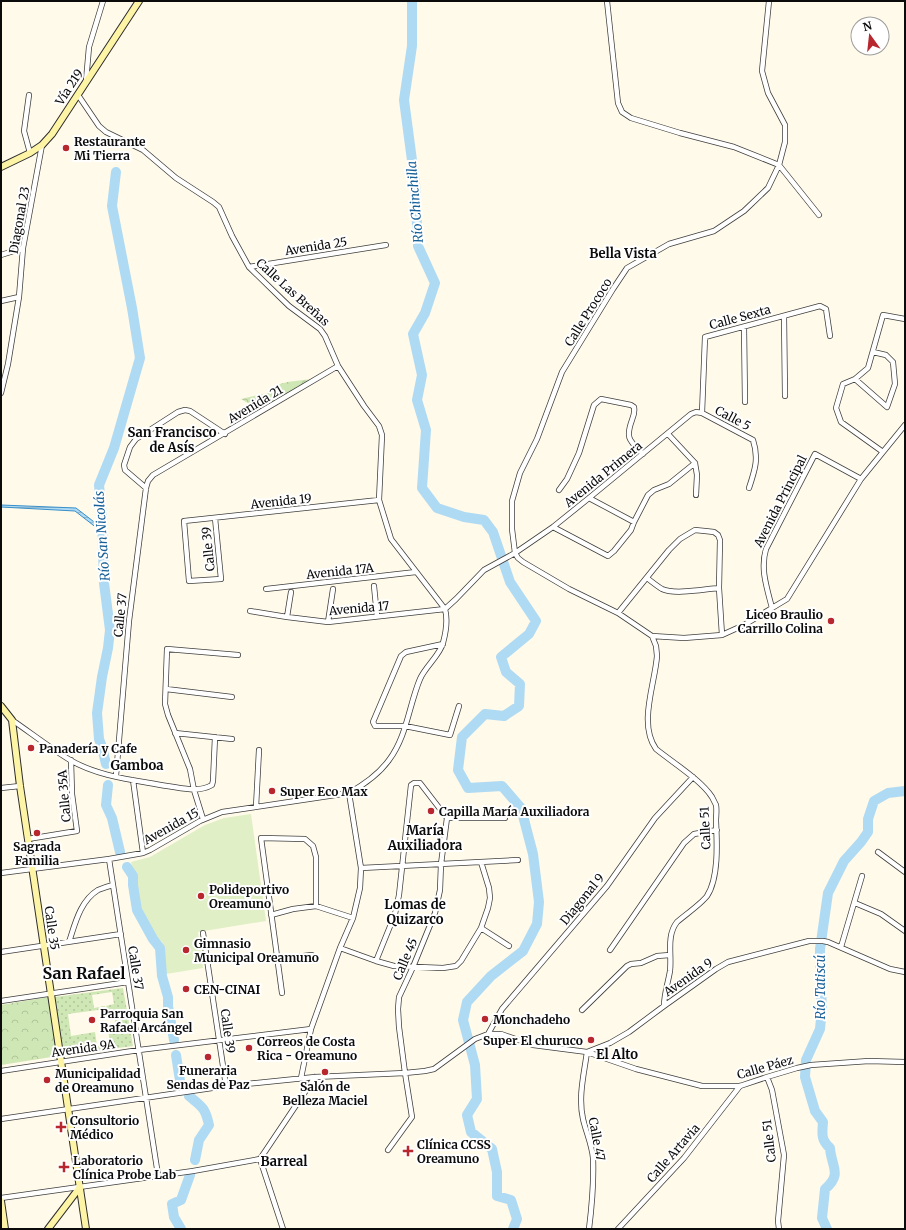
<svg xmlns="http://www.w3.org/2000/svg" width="906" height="1230" font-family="Merriweather,serif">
<defs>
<pattern id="park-crowns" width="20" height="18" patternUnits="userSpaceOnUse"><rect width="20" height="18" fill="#cfe7b5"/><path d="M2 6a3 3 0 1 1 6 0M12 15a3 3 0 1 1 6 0" fill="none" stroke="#b0c59a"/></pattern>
<pattern id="garden-dots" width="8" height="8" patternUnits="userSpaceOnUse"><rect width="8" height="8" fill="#cfe7b5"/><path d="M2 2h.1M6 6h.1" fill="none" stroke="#b0c59a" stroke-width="1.8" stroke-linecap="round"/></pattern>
<pattern id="water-rules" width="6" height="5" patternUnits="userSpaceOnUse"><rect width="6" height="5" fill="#afdaf4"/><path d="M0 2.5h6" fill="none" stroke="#95bad0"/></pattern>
</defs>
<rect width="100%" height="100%" fill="#fffae9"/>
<!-- park -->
<path fill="url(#park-crowns)" d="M315,379L278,400C277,396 275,391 276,387C279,381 307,380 315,379Z
M272,392L274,403L261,411L241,399Z
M48,997L58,1056L1,1065V1005Z"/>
<!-- garden -->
<path fill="url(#garden-dots)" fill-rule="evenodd" d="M123,988L133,1046L64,1055L55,997ZM112,992L114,1004L106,1006L107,1010L113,1009L116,1026L108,1028L110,1044L97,1046L95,1032L71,1036L68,1014L105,1009V1006L94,1008L92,995Z"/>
<!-- pitch -->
<path fill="#e0efc6" d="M251,814L266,921L198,932L203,968L166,974L163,943L149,928L141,909L137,883L131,862L150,857L205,825L224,818Z"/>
<!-- water -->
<path fill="url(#water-rules)" stroke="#388fc9" d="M1,505L76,508L102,528V532L75,511L1,507Z"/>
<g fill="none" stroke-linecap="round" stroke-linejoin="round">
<!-- river -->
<path stroke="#afdaf4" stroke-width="10" d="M412,1V46L404,100L415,183L418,246L435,283L425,313L413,334L422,375L417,400L426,430L422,488L437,508L464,517L484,520L493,532L510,582L536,621L529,634L501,657L506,672L520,684L519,706L504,716L485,714L462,737L458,770L468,788L502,786L521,808L533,854L539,902L537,924L523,951L491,976L467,1002L463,1020L475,1065L477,1099L467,1115L471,1132L492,1149L497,1172V1196L511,1200L517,1219L513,1229
M106,764L102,747L99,739L97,713L102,677L108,648L110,630L104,583L102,517L99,485L114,448L140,358L132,308L112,206L116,172
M108,785L106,805L112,818L120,852
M127,867L133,876V885L137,910L153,939L160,948L162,976L168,997V1006L174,1040
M176,1055L181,1087
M189,1096C202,1107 205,1107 209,1125L199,1140L195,1160
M181,1229L174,1217L172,1204L181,1200L190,1175
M827,1229L822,1218L825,1189C843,1174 831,1166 830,1148C821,1140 822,1134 823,1122L815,1111L805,1077L806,1060L820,1029L822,1008L820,972V949L828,893L844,861L861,842L868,832V819L874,801L888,793L905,791"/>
<defs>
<path id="street" d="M607,1L618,103L622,112L631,118L680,133L734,147L779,165L819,215
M769,1L762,71L768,93L785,125V142L779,165L768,188L744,211L714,231L669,244L627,268L613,289L562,372L537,439L520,473L512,501V529L515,553L518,558L523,562L569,589L618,613L652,636L684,638L722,635L744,625L787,599L861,479L905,425
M86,81L89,47L103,1
M29,95L24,131L30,153
M1,255L23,248
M249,267L386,245
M1,301L19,297
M784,316L785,396
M744,327L745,402
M855,379L887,407L895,384L893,362L886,355L873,352
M1,393L8,364L19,297L23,248L42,145
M702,413L705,337L820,306L826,309L830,336
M668,434L695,463L697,475L696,495
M883,452L841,422L836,408L843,384L855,379L868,368L883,315L905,319
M146,488L125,470L124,465L130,447L136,439L178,412L185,410L190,411L225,434
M559,490L567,479L579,453L594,405L601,399L631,405L634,407C635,412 634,415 632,420C625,439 630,441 643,454
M589,498L634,522
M215,518L221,579L189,581L184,521C249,514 314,507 379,500
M553,527L608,556L614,551L631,530L634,522L648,495L654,490L669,484L695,463
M647,578C652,582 657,586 662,589C675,595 705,589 719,588
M374,586L377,616
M266,589L416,572
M772,608C767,588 760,569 766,549L815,454L861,479
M445,609L456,599L484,570L515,553L553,527L589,498L691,414L696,412L702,413L753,440C759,458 755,470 749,488
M250,611L287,617L328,622L445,609
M618,613L669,550L680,539L695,530L705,531L714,532L718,535L720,540L719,588L722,635
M287,617L291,592
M328,622L333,589
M652,636L656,646L657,656C655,684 638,724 656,749C672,762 701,780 712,797C713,799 715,803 716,805C717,810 716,816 716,821C717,842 719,878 707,896C701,904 685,915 677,922C666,936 672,955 670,971C668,983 664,994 664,1006
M443,644L406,652L401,656L373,722L375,726H405L450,735L459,706
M166,689L232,697
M12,720C31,733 50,748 70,760C99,777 135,780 167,786C182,788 198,793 212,785L213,781L215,737
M175,733L232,739
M116,776L129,621L146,488L148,481L153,475L338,366
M133,780L143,853
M1,788L20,786
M256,807L259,750
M447,818H505
M203,819L194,790L190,769L168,715L165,704L167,649L238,655
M28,839L77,831L72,794L71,760
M878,852L905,872
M109,859L158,1175
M361,868L518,860
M1,873L109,859L143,853L150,850L200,821L222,812L349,793C365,784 379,774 389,760C407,736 409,705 420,679C425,667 440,655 443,643C446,632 448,620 445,609L391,539L379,500L382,435L379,426L364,406L338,366L325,336L320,329L289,306L249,267L232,236L219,207L213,202L176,178L143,150L106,132L99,126L78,95
M855,903L881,914L905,931
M271,915L293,909L316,906L353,918
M481,928L509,946
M203,933L226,1086
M69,942C75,924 80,901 98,890C103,888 109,886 113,885
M841,947L862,876
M340,948L376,961L394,966L443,968L456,966L461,961L481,928L488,908L490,898L489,888L481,862
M610,950L684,843L694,834L717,830
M1,952L121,934
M277,959L312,955
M376,961L395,914L399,895L411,785L414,783H420L447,818L441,864L440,890L435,913L413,967L399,997L398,1009L399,1027L405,1073L412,1117L388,1150
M282,993L261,838L305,839L313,846L316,857V906
M1,1001L128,982
M582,1010L627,966L631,964L641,963L657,956L670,955
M488,1034L502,1009L607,886L655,818L693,777
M587,1052L636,1069L702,1086H740L767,1077L797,1068L811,1065L869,1061L905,1062
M587,1052C584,1074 578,1097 583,1119C586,1132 592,1145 593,1158C594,1182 592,1205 589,1229
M1,1071L139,1050L311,1029
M767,1077L772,1090L784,1155L778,1221L779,1229
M301,1078L311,1029L340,948L353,918L360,888L361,868L349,793
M1,1119L226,1086L315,1077L405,1073L425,1071L434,1069L475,1039L488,1034H501L533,1045L587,1052L610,1043L629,1032L664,1006L716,969L728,962L809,941H823L828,942L890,969L905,972
M260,1159L315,1077
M260,1159L283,1229
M1,1198L193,1171L260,1159
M618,1229L684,1158L740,1086"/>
<path id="secondary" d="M1,167L30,153L42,145L52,134L139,1
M1,706L12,720L20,786L86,1229
M1,1201L5,1229
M48,1229L80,1187"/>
</defs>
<!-- street casing -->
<use href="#street" stroke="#3e3e3e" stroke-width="6"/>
<!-- secondary casing -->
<use href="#secondary" stroke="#2d2d2d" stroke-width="8"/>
<!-- street -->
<use href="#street" stroke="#fff" stroke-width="4.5"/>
<!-- secondary -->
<use href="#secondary" stroke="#fdf4a6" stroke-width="6"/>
</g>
<!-- markers -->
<g fill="#b7272d" stroke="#fff" stroke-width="1.5">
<circle cx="66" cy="148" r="4"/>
<circle cx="831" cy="621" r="4"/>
<circle cx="31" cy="748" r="4"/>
<circle cx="272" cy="791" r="4"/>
<circle cx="431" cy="811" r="4"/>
<circle cx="37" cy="833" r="4"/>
<circle cx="201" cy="896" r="4"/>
<circle cx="186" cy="950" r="4"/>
<circle cx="186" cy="989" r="4"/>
<circle cx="485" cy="1019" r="4"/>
<circle cx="92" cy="1020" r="4"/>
<circle cx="591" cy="1040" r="4"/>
<circle cx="249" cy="1048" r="4"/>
<circle cx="208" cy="1057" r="4"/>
<circle cx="325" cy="1072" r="4"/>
<circle cx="47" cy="1080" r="4"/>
<path d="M59 1121h4v4h4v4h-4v4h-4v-4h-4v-4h4z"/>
<path d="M406 1145h4v4h4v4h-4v4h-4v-4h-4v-4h4z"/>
<path d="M62 1161h4v4h4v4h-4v4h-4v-4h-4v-4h4z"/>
</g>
<g text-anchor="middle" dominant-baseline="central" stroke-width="4" stroke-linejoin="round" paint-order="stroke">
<!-- street labels -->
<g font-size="12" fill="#0b0b0b" stroke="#fff">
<text transform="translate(69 87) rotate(-57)">Vía 219</text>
<text transform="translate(19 220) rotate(-80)">Diagonal 23</text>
<text transform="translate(316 246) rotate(-9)">Avenida 25</text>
<text transform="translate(293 292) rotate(42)">Calle Las Breñas</text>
<text transform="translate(588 312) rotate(-58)">Calle Prococo</text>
<text transform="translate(740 317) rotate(-15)">Calle Sexta</text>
<text transform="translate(255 404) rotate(-31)">Avenida 21</text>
<text transform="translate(733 418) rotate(28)">Calle 5</text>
<text transform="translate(603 474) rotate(-39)">Avenida Primera</text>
<text transform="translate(281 501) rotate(-6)">Avenida 19</text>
<text transform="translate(780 501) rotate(-63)">Avenida Principal</text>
<text transform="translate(208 549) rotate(-96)">Calle 39</text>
<text transform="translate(340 571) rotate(-6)">Avenida 17A</text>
<text transform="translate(359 608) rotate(-5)">Avenida 17</text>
<text transform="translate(120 615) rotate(-84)">Calle 37</text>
<text transform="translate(64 796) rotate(-95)">Calle 35A</text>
<text transform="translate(171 826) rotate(-29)">Avenida 15</text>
<text transform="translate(705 828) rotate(-93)">Calle 51</text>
<text transform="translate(582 899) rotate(-51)">Diagonal 9</text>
<text transform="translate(52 928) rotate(82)">Calle 35</text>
<text transform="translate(405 959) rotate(-67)">Calle 45</text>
<text transform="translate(136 968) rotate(81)">Calle 37</text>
<text transform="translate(688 977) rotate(-35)">Avenida 9</text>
<text transform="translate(228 1031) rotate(82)">Calle 39</text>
<text transform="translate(83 1048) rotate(-8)">Avenida 9A</text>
<text transform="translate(765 1067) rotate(-16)">Calle Páez</text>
<text transform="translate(597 1139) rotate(79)">Calle 47</text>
<text transform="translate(769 1141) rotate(-97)">Calle 51</text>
<text transform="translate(673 1153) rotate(-49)">Calle Artavia</text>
</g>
<!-- poi labels -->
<g font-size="12" font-weight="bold" fill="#0b0b0b" stroke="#fff" text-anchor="start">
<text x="74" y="141">Restaurante<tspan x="74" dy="14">Mi Tierra</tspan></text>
<text x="823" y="614" text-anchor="end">Liceo Braulio<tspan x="823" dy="14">Carrillo Colina</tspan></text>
<text x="39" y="748">Panadería y Cafe</text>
<text x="280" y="791">Super Eco Max</text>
<text x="439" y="811">Capilla María Auxiliadora</text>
<text x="37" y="846" text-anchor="middle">Sagrada<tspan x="37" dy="14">Familia</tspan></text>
<text x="209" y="889">Polideportivo<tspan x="209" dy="14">Oreamuno</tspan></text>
<text x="194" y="943">Gimnasio<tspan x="194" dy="14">Municipal Oreamuno</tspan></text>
<text x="194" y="989">CEN-CINAI</text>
<text x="100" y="1013">Parroquia San<tspan x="100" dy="14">Rafael Arcángel</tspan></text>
<text x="493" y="1019">Monchadeho</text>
<text x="583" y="1040" text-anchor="end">Super El churuco</text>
<text x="257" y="1041">Correos de Costa<tspan x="257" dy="14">Rica - Oreamuno</tspan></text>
<text x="208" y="1070" text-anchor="middle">Funeraria<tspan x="208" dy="14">Sendas de Paz</tspan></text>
<text x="55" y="1073">Municipalidad<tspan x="55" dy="14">de Oreamuno</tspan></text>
<text x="325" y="1086" text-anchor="middle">Salón de<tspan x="325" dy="14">Belleza Maciel</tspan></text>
<text x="70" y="1120">Consultorio<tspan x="70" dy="14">Médico</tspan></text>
<text x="417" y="1144">Clínica CCSS<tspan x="417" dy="14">Oreamuno</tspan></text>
<text x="73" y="1160">Laboratorio<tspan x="73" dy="14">Clínica Probe Lab</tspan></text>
</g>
<!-- water labels -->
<g font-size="13" font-style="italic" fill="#186098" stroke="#fff">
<text transform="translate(415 202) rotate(-95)">Río Chinchilla</text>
<text transform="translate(102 536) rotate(-94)">Río San Nicolás</text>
<text transform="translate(820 987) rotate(-90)">Río Tatiscú</text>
</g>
<!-- neighbourhood labels -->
<g font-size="13" font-weight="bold" fill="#0b0b0b" stroke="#fff">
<text x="623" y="253">Bella Vista</text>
<text x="172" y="432">San Francisco<tspan x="172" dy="15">de Asís</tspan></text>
<text x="137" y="765">Gamboa</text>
<text x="425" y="830">María<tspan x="425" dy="15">Auxiliadora</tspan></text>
<text x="415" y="904">Lomas de<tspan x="415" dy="15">Quizarco</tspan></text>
<text x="617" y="1054">El Alto</text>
<text x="284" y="1161">Barreal</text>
</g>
<!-- district labels -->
<g font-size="16" font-weight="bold" fill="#0b0b0b" stroke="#fff">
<text x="84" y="973">San Rafael</text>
</g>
</g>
<!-- border -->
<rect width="906" height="1230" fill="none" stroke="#0b0b0b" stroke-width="4"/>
<!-- north arrow -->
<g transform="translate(870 36) rotate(345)"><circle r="19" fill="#ffffff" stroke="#9d9d9d"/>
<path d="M0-3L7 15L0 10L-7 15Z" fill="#b7272d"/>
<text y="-6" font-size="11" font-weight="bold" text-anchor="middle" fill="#0b0b0b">N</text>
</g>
</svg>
